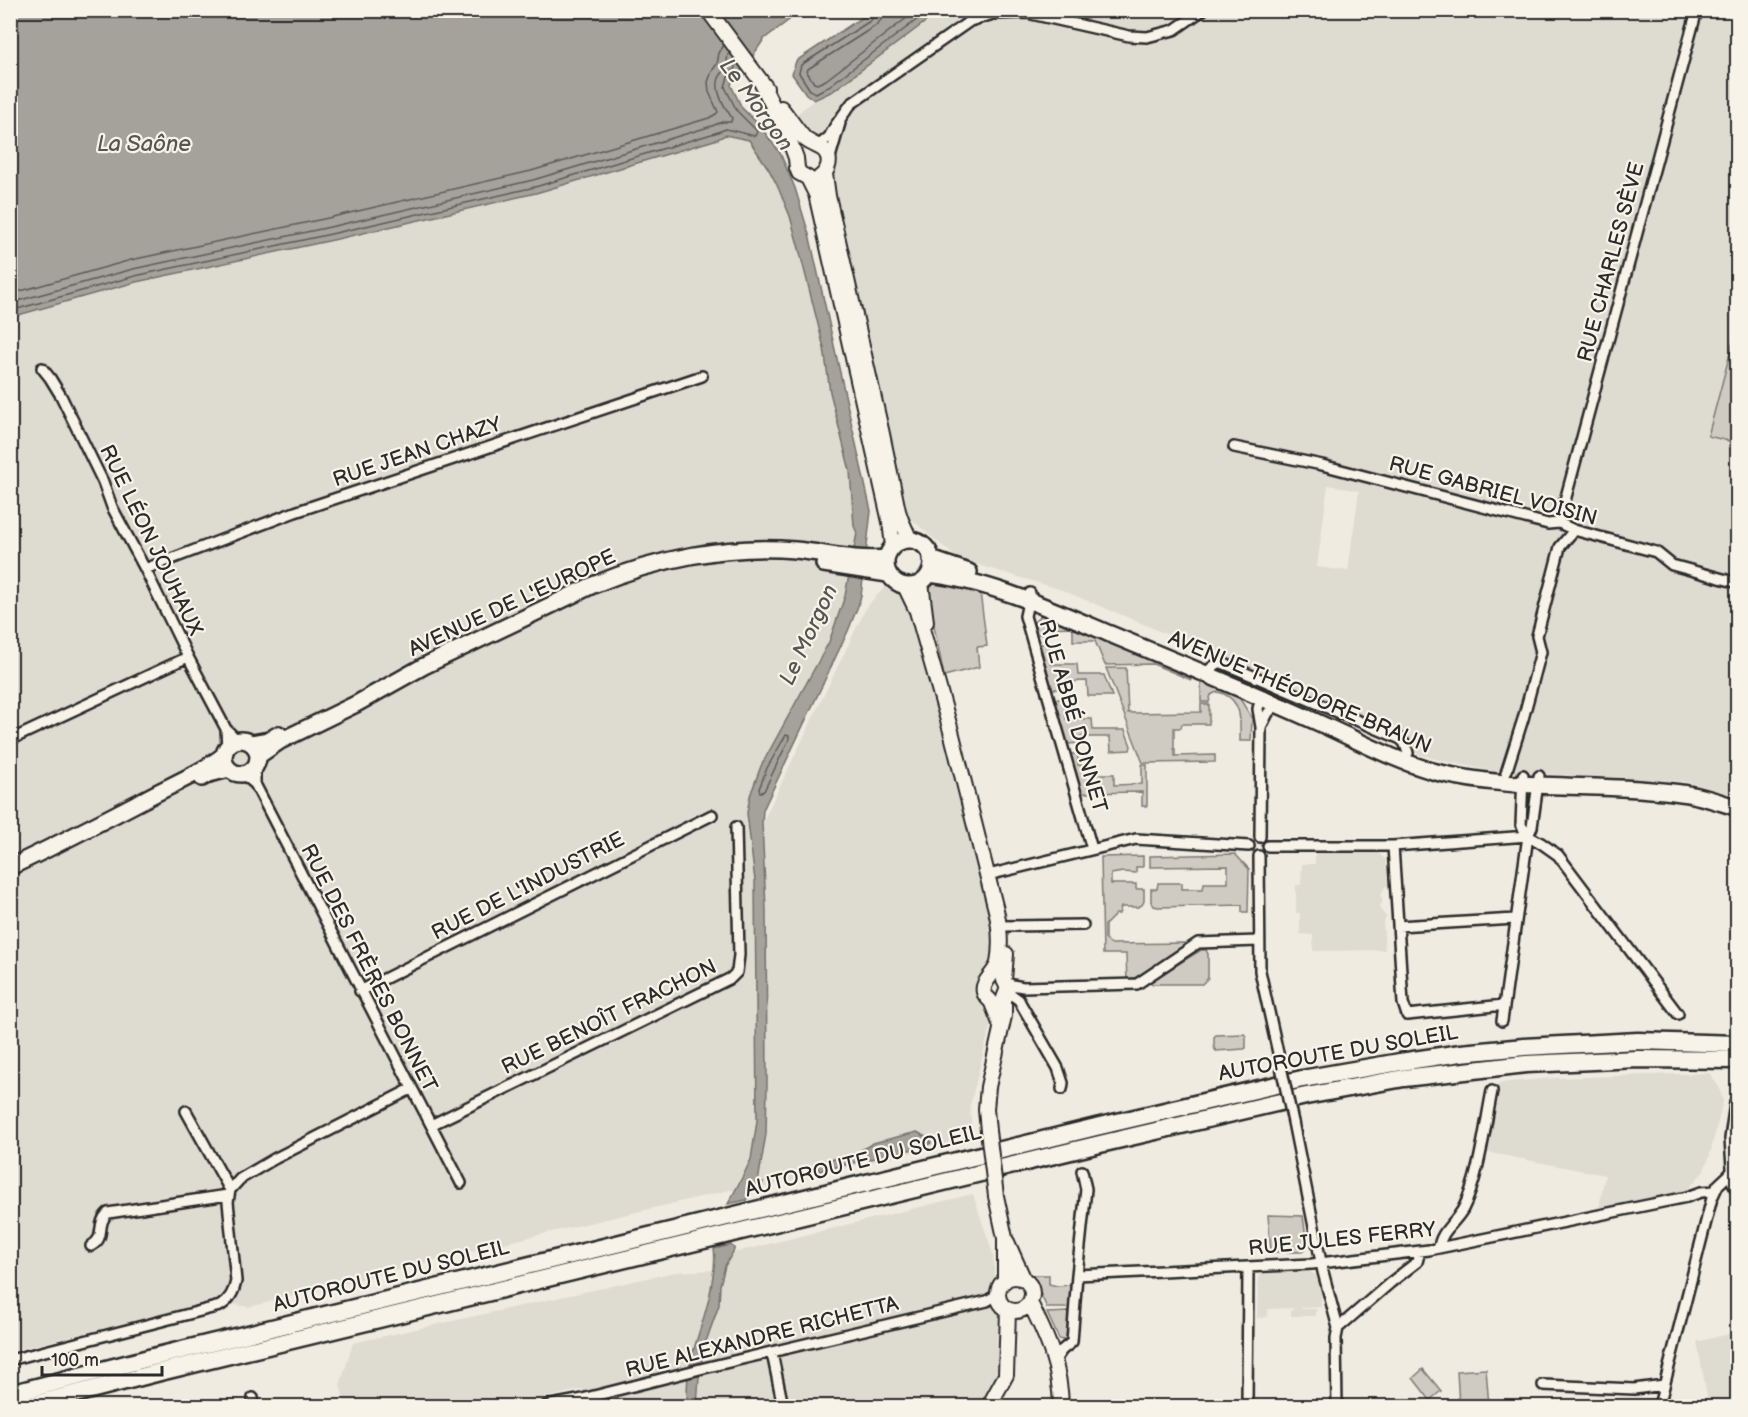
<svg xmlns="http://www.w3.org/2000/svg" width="1748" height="1417" font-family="'Balsamiq Sans',sans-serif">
<rect width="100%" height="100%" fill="#efebe0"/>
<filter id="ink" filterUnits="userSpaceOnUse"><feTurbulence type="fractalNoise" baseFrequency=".0167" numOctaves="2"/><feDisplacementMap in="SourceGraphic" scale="12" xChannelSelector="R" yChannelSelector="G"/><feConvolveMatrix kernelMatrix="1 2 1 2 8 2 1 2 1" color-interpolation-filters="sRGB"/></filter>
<g filter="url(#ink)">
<!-- built -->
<path fill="#dedbd1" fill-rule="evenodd" d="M940,11H1737V327L1709,436L1737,443V796L1686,782L1492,771L1439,760L1415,753L1399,732L1298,692L1141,623L1059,589L958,559L905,514L832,179L835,155L813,137L796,115L814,100L833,91ZM1328,485L1359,491L1348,571L1317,567Z
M725,135L749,140L768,168L777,185L790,216L824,348L830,392L850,471L854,526L857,533L845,596L829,642L761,766L747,813L755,881L758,1111L753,1149L744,1174L734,1191L730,1190L500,1244L249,1307L214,1301L11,1351V317L136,282L333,240L536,193L718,139Z
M887,585L909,605L992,927L995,947L991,1023L970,1105L972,1138L761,1188V1185L758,1183L766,1134L767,1084L766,909L762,823L867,606Z
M1377,852L1386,860L1388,886H1385L1380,897H1382V904L1380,905V909L1386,917L1383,922L1385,950L1313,951V935L1300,934V913H1296V885H1301L1302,864H1315V853Z
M1709,1073L1719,1087L1723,1101L1709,1158L1703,1172L1687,1190L1599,1208L1605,1175L1486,1152L1498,1083L1555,1078Z
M973,1194L993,1254L998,1318L997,1368L992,1394L985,1406H697V1394L702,1356L719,1305L720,1285L723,1272L732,1253Z
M714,1270L708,1306L689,1364L687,1397L688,1406H583V1389L511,1406H346L340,1385L353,1343L675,1272Z
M1309,1271L1317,1276L1322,1296L1321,1297V1307L1301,1308V1309H1316V1316H1291V1310H1293V1308L1268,1309L1267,1317L1257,1318L1258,1278L1262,1273Z
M1737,1332V1406H1733L1732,1403L1718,1406L1708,1402L1697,1342Z"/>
<!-- green -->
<path fill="#cfcbc2" stroke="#7d7b76" stroke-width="1.5" d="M1737,327L1738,443H1737L1708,436Z
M939,579L980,592L987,646L977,647L979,667L944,676L927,591Z
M1046,611L1192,674L1191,680L1153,664L1105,665L1095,641H1073V627L1045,628L1044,634H1037L1034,622Z
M1050,643L1051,664H1077L1078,675H1104L1112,696H1088L1087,681L1059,682V689H1052L1040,644Z
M1106,668H1126L1128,713L1201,712V704H1209V724H1182L1181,728H1174V749H1175V756L1215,755V762L1143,763Z
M1201,678L1237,694L1252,718L1251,741H1240C1240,722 1243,703 1224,694C1218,691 1216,692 1211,695L1209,702H1201Z
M1055,699H1065L1066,719H1092L1093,730H1125L1131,746L1130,750L1111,751L1110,737H1081V743L1067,744Z
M1070,754H1078V765L1087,766L1088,774H1114V785L1142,784V765H1147V806H1142V792L1080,793Z
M1235,854L1249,869L1248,912H1242V905L1158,907L1154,906L1151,902V889H1157L1158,883H1182V889H1203L1204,883H1228V866L1150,867V856Z
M1143,856V867H1136V873L1123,872L1111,874V884H1136V889H1144V901L1142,905L1138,907H1121L1119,914H1116L1105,925V938L1110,944L1185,943L1189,945L1130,981L1127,982L1126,954H1103L1101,857Z
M1201,950H1206L1208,954V978L1202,984H1151L1149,982Z
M1244,1034L1246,1036V1048L1244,1049L1216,1051L1214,1048V1037L1216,1035Z
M1268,1215L1303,1216L1307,1246L1302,1252H1271Z
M1032,1275H1049V1284L1057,1286L1071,1285L1069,1308H1047Z
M1069,1312L1066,1338L1062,1340L1059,1339L1047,1313Z
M1423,1369L1441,1391L1430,1400L1413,1378Z
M1486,1369L1489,1406H1459L1457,1371Z"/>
<!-- water -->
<path fill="#a4a29a" stroke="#74726e" stroke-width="1.5" d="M873,10L940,11L833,91L814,100L806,94L792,74L796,61Z
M11,11H801L764,39L752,57L749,54L744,68L733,80L731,85L742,108L759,125L780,153L795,188L810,238L871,511L861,596L858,606L848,631L763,810L762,823L766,909L767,1084L766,1134L758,1182H763L760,1188L754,1189L746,1200L728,1204L744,1174L751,1159L757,1121L755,881L747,813L750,796L761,766L829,642L845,596L857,533L854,526L850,471L830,392L824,348L798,245L790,216L777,185L768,168L749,140L725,135L718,139L536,193L333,240L136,282L11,317Z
M917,1132L930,1139L931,1143L926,1146L819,1171L817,1163L855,1154L873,1143Z
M731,1245L734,1248V1250L725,1266L720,1285L719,1305L704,1347L699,1377L697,1406H688C682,1360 706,1327 712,1282C714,1270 716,1261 714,1249Z"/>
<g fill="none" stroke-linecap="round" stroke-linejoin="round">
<!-- shore -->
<path stroke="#5b5b57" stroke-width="1.5" d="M876,10L875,16L870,21L801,65L799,73L810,90L816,93L829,86L930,10
M883,10L881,20L875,26L808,69L807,72L814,83L817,84L826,80L917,10
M10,294L131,260L328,218L531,171L709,118L716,114L718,112L709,92L708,82L712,71L717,64L719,53L724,45
M10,303L133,269L330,227L533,180L712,126L722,122H731L732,118C725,107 714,92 719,78C721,74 725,70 727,66C728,61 726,58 729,52
M10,311L135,276L331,234L535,187L715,133L726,129L755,136L757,131L737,111L725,87L728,77L735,68L734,59
M786,735L789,736V739L764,791L760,792L759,789L767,768Z"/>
<defs>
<path id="street" d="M818,146L829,137L835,126L851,104L970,21L993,14L1027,13L1129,36L1147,37L1174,30L1203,10
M829,161L840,123
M42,368L50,378L61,396L103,482L112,507L145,569L188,657L226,729L237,740
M1234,447L1322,465L1548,524L1559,523L1574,530L1656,552L1672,565L1738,583
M1559,523L1697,10
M145,569L295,512L702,376
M1030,593L1025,616L1092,849
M1211,668L1220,662L1401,739L1405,744L1408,753
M1261,727L1268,713L1277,704
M226,729L227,748
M10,740L188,657
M255,767V784L461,1183
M1506,773L1523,719L1541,652L1537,636L1560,547L1574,530
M243,774L255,784
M1523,775L1521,825L1528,836
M1528,836L1541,843L1558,855L1678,1014
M1260,837L1261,727L1258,709L1261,697
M1268,846H1393L1528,836
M1393,846L1403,1003L1407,1015L1504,1005
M1259,856L1260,971L1280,1062
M988,875L1136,839L1249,846
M999,926L1083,925
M1398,926L1515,919
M1007,984L1023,987L1137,984L1198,943L1259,941
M360,991L712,815
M1008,992L1019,1000L1021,1004L1058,1068L1063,1083L1062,1089
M1502,1021L1528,836L1532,827L1539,776
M186,1111L230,1190
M1293,1122L1323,1272L1338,1328L1336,1338L1337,1406
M431,1125L731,978L737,972L739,955L736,827
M91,1246C107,1237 95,1225 108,1213L228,1195
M1439,1248C1440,1232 1455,1223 1463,1209C1479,1178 1485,1126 1492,1091
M1077,1275L1086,1189L1082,1171
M1338,1328L1390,1283L1417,1262L1420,1251
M772,1353L783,1406
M10,1360L220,1306C230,1300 234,1292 236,1281L228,1202L230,1190L240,1179L274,1159L411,1089
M1055,1360L1062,1350L1072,1342L1077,1275L1312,1264L1429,1250L1687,1197L1701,1192L1715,1191
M1543,1385L1634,1389L1664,1385
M253,1398L254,1406
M546,1406L578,1400L704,1368L987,1301L998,1294
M1247,1406L1248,1267
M1659,1406L1712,1198L1718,1185L1733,1171"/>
<path id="secondary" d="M708,10L766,88
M760,80L789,139L796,158L797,168L799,173L808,178L816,194L890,522L893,546
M781,108C789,118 796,129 804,138C810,144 818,145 824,150C833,159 828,172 819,178
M825,174L828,196L882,434L898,511L901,520L910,540
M921,583L926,622
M905,586L917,611L951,731L996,910C1000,927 1001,946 998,963C995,974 981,982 984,992C985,997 990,999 992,1003C995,1011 998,1018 1001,1026
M988,1131L986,1109L988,1087L1004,1016V998L1008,988L1004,980L1006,954
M996,1196L1005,1238V1281
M1007,1242L1024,1280
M998 1294a17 17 0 1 1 34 0a17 17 0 1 1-34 0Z
M1030,1303C1048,1339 1060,1366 1061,1406
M989,1406L1006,1375L1008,1310"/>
<path id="primary" d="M886 563a23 23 0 1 1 46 0a23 23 0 1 1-46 0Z
M931,559L969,572
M824,564L888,574
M929,574C990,581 1053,610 1110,634C1180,663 1250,692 1319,723C1357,740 1395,761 1436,772C1516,792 1600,782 1681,793C1700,795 1719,802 1738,808
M224 757a17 17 0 1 1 34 0a17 17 0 1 1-34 0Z
M252,743L269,740L279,734
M258,756L280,741L356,704L424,666L593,585C656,559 727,544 795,550C826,553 855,561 886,558
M202,778L209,774L229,769
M10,867C55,846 99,823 143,800C170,785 200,774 224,755
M1738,1164L1733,1175L1738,1187
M1735,1167L1733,1139L1738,1103"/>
<path id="highway" d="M10,1394L149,1358L1096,1127L1302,1079L1400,1062L1461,1053L1524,1047L1638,1041L1738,1044
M28,1406L160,1372L1100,1144L1306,1096L1404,1078L1526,1064L1638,1059L1738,1060"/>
</defs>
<!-- street casing -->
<use href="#street" stroke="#2b2b2b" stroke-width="14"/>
<!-- secondary casing -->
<use href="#secondary" stroke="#2b2b2b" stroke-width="18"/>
<!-- primary casing -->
<use href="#primary" stroke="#2b2b2b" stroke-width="20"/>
<!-- highway casing -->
<use href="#highway" stroke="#2b2b2b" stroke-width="21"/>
<!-- street -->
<use href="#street" stroke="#f7f3e8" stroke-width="9"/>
<!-- secondary -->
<use href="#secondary" stroke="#f7f3e8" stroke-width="14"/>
<!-- primary -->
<use href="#primary" stroke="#f7f3e8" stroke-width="15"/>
<!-- highway -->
<use href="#highway" stroke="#f7f3e8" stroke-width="16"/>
<defs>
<path id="street-bridge" d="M1280,1062L1293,1122"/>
<path id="secondary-bridge" d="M988,1131L996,1196"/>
</defs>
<!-- street-bridge casing -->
<use href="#street-bridge" stroke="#2b2b2b" stroke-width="14" stroke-linecap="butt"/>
<!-- secondary-bridge casing -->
<use href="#secondary-bridge" stroke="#2b2b2b" stroke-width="18" stroke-linecap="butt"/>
<!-- street-bridge -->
<use href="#street-bridge" stroke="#f7f3e8" stroke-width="9"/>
<!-- secondary-bridge -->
<use href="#secondary-bridge" stroke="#f7f3e8" stroke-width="14"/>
</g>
</g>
<g text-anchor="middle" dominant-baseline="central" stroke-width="4.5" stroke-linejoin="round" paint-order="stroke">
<!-- street labels -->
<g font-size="21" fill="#2b2b2b" stroke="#f7f3e8">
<text transform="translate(1611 262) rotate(-75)">RUE CHARLES SÈVE</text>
<text transform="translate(417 452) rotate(-19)">RUE JEAN CHAZY</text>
<text transform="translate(1493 491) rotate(15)">RUE GABRIEL VOISIN</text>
<text transform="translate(151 540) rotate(64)">RUE LÉON JOUHAUX</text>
<text transform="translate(512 603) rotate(-25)">AVENUE DE L'EUROPE</text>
<text transform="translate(1300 692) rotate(23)">AVENUE THÉODORE BRAUN</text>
<text transform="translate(1073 716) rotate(74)">RUE ABBÉ DONNET</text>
<text transform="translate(528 886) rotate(-27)">RUE DE L'INDUSTRIE</text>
<text transform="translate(369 968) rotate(63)">RUE DES FRÈRES BONNET</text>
<text transform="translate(609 1017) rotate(-26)">RUE BENOÎT FRACHON</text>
<text transform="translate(1338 1053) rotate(-10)">AUTOROUTE DU SOLEIL</text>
<text transform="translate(863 1161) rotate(-14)">AUTOROUTE DU SOLEIL</text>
<text transform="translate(1342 1239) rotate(-6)">RUE JULES FERRY</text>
<text transform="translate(391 1276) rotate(-14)">AUTOROUTE DU SOLEIL</text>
<text transform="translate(762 1337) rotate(-14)">RUE ALEXANDRE RICHETTA</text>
</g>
<!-- water labels -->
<g font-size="22" font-style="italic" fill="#555552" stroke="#f7f3e8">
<text transform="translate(756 105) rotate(54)">Le Morgon</text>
<text x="144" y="144">La Saône</text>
<text transform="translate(809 635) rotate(-65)">Le Morgon</text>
</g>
</g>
<!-- margin -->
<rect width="1748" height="1417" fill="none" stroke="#f7f3e8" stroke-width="36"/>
<rect x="18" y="18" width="1712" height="1381" fill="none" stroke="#2b2b2b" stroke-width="2" filter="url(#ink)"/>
<!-- scale -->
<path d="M42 1366v9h120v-9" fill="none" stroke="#2b2b2b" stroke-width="3"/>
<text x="51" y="1366" font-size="18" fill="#2b2b2b" stroke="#f7f3e8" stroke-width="4.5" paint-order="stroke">100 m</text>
</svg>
